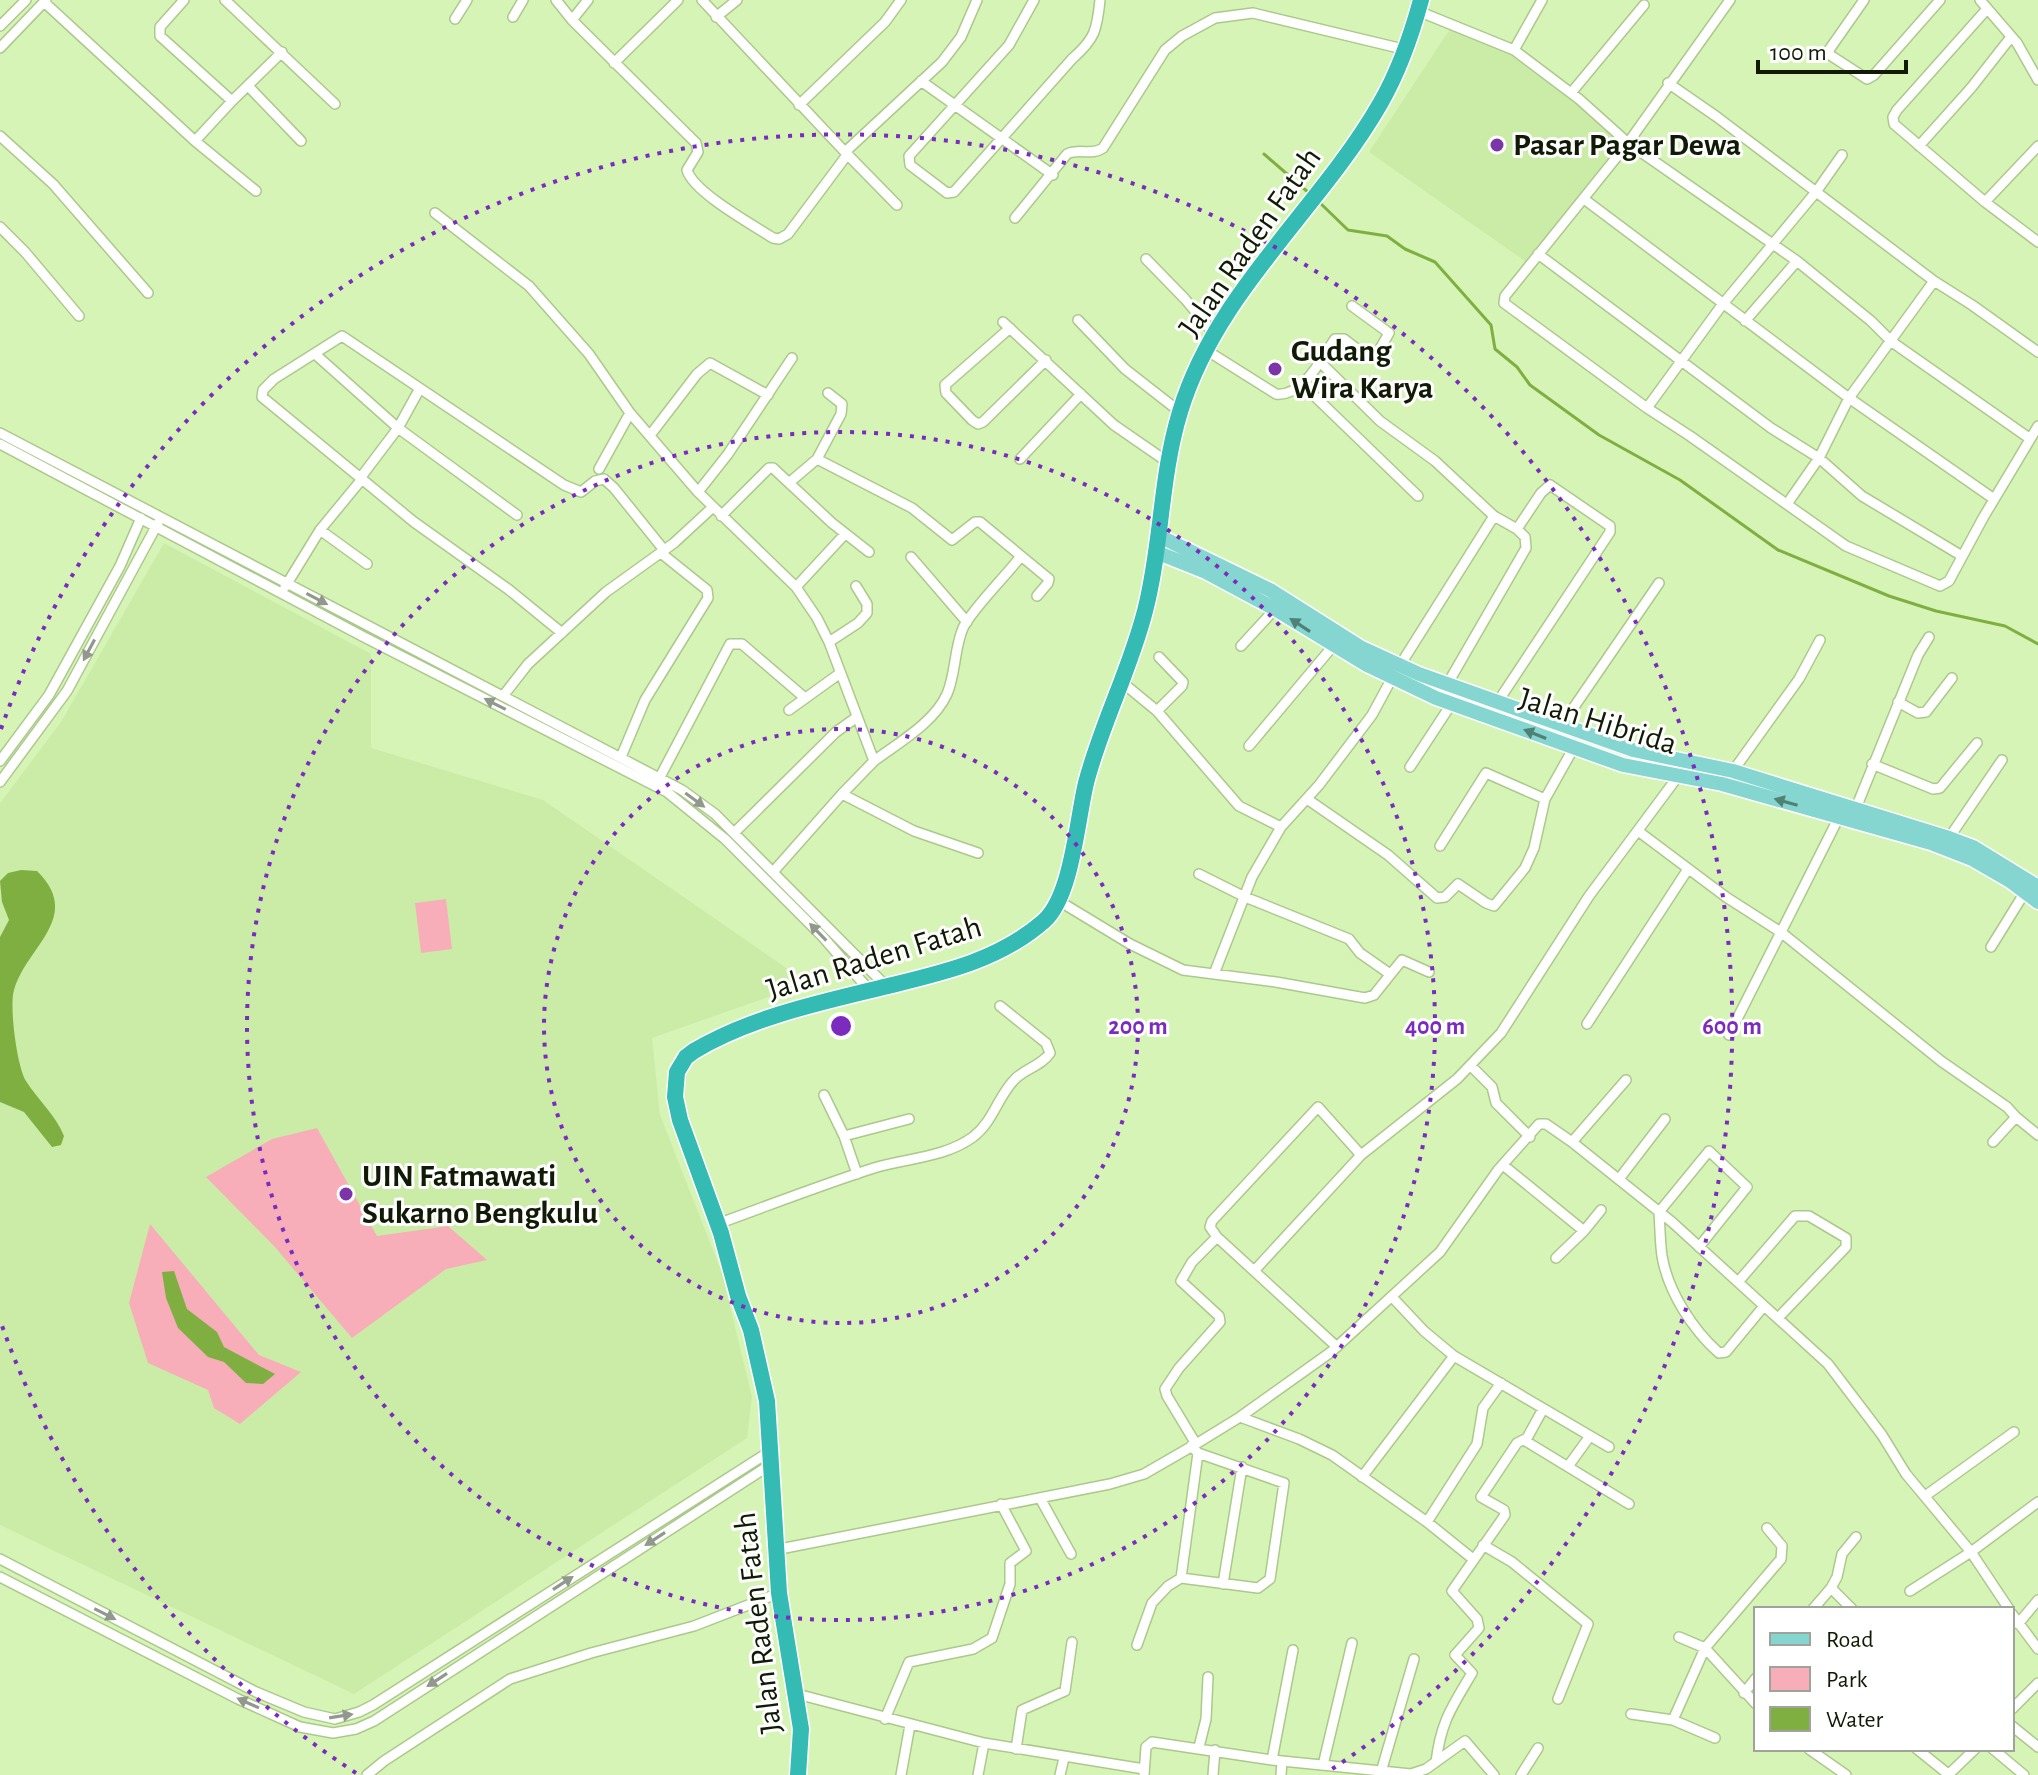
<svg xmlns="http://www.w3.org/2000/svg" width="2038" height="1775" font-family="'Alegreya Sans',sans-serif">
<rect width="100%" height="100%" fill="#d6f4b6"/>
<!-- built -->
<path fill="#cbeca7" d="M1450,29L1536,65L1626,138L1535,268L1369,152Z
M164,543L371,654V748L543,800L808,983L652,1038L660,1115L722,1273L752,1397L747,1438L354,1694L0,1525V803L61,722Z"/>
<!-- green -->
<path fill="#f7aeb9" d="M446,899L452,949L421,953L415,903Z
M317,1128L377,1236L448,1226L487,1260L446,1269L352,1338L275,1247L206,1177L272,1139Z
M150,1224L259,1355L301,1372L240,1424L214,1408L208,1390L148,1363L129,1303Z"/>
<!-- water -->
<path fill="#80af41" d="M21,870L37,871C84,917 26,947 14,990C9,1006 17,1067 26,1081C38,1100 55,1114 64,1136L61,1145L52,1147L24,1112L0,1102V937L9,920L2,902L0,881L8,873Z
M174,1271L187,1309L217,1332L224,1347L275,1374L263,1384L246,1383L224,1362L208,1357L178,1328L166,1298L162,1272Z"/>
<g fill="none" stroke-linecap="round" stroke-linejoin="round">
<!-- stream -->
<path stroke="#80af41" stroke-width="3" d="M1264,154L1309,193
M1318,201L1348,230L1387,236L1405,249L1435,262L1491,325L1495,349L1517,367L1530,385L1599,435L1680,480L1778,550L1889,596L1936,611L2005,626L2038,644"/>
<defs>
<path id="street" d="M184,0L160,27V36L232,101
M225,0L335,104
M556,0L572,20
M588,0L572,20L696,143L698,152L687,170C693,192 753,225 773,238L779,239L788,234L847,155
M702,0L845,152L942,62L961,37L977,0
M1034,0L1009,45L909,156L910,165L947,193L954,192L1072,59C1095,39 1097,30 1100,0
M1730,0L1628,143L1505,296L1504,303L1647,408L1690,436L1846,546L1940,586L1949,581L1983,518L2038,426
M1864,0L1829,50L1830,55L1867,79L1874,75L1940,0
M1980,0L2017,43L2038,80
M44,2L195,141L256,191
M1987,9L1897,110L1893,117L1894,124L1985,202L2038,242
M1418,11L1514,50L1542,0
M513,17L523,0
M716,17L737,0
M455,19L467,0
M0,26L26,0
M0,48L46,0
M1514,50L1579,99L1628,143L1797,261L1871,321L1892,342L2029,438
M614,63L678,0
M921,81L1053,175
M1668,83L1717,117L1934,281L1972,305L2038,352
M249,87L301,141
M1571,93L1644,5
M799,105L885,22L901,0
M0,136L53,184L148,293
M195,141L232,101L282,52
M1919,146L1971,88L2011,37
M845,152L897,205
M1584,199L1849,398L1994,499
M1985,202L2038,146
M435,213L529,286L589,354L630,413L698,492L796,587L817,618L829,642L874,761L842,794
M1015,218L1067,154C1079,148 1092,156 1103,148L1165,50L1182,36L1215,18L1253,13L1403,49
M0,227L25,252L79,316
M1538,254L1771,428L1819,458L1862,496L1962,556
M1146,259L1185,299L1214,334
M1078,320L1125,369L1180,412
M1745,321L1797,261
M1003,322L1114,425L1169,463
M1010,328L945,385L946,393L972,420L978,424L983,422L1046,360
M1206,350L1276,394C1304,397 1322,357 1335,339H1344L1369,358L1376,356L1389,333L1352,306
M315,354L398,428L517,515
M1321,363L1380,421L1435,461L1494,516L1517,529L1541,493L1550,485L1610,526V532L1497,703
M1301,383L1418,496
M1647,408L1722,305L1816,192L1842,155
M0,433L682,790L715,814L886,986
M651,434L697,374L710,363L768,395
M0,444L362,636L667,792L725,839L822,936L870,991
M817,459L912,508L952,540L975,522H980L1049,579L1048,583L1037,596
M1020,459L1081,394
M599,469L630,413
M361,477L398,428L419,390
M790,482L817,459L841,414L842,404L828,393
M698,492L728,454L792,358
M1787,504L1819,458L1849,398L1934,281
M721,516L769,468H773L832,523L869,552
M320,530L367,564
M911,557L967,622
M285,587L320,530L362,479
M796,587L845,534
M562,633L508,589L414,522L267,401L262,397L263,390L274,379L342,336L564,485L581,492L595,481L604,479L614,488L664,550
M829,642L858,623L867,613V604L856,586
M1241,646L1275,609
M1123,683L1157,711L1239,806L1281,827
M1448,683L1526,548L1525,537L1517,529
M503,696L528,664L606,592L674,543L713,507
M1898,702L1918,713L1926,712L1952,678
M789,710L839,674
M1157,711L1182,686L1183,682L1159,657
M1561,726L1659,583
M1249,746L1333,646
M621,757L645,700L708,598L707,590L661,553
M0,761L49,695L120,566L141,518
M874,761C898,743 934,723 947,694C956,673 954,649 963,628C972,609 1007,575 1021,556
M1872,764L1933,789L1940,788L1977,743
M1410,767L1452,703
M1733,771L1799,679L1820,640
M660,777L730,644H742L805,698
M0,782L67,691L158,523
M1307,799L1388,855L1437,898L1445,897L1458,884L1486,903L1494,906L1525,868L1534,848L1545,799L1573,749
M1856,808L1918,655L1929,637
M1638,831L1726,897L1782,933L1941,1061L2007,1107L2016,1117L1993,1142
M734,833L836,732L857,717
M1949,838L2002,760
M1440,846L1486,773L1545,799
M773,872L842,794L914,831L978,853
M1199,874L1245,897L1349,939L1360,953L1390,974
M1059,901L1130,944L1183,970L1276,982L1365,998L1374,995L1402,960L1429,972
M1991,947L2025,892
M1214,974L1252,877L1281,827L1319,785L1372,715L1392,678L1494,516
M1587,1024L1688,869
M1729,1035L1839,817
M1471,1066L1492,1087L1496,1103L1530,1137
M824,1095L844,1136
M2016,1117L2038,1135
M1572,1142L1626,1080
M1503,1165L1584,1231
M857,1174L844,1136L909,1119
M1619,1179L1665,1119
M717,1224C770,1205 821,1185 874,1168C907,1158 944,1158 973,1137C994,1121 998,1095 1016,1078C1027,1068 1042,1065 1050,1053L1046,1043L1000,1006
M1699,1247L1747,1187L1709,1151L1659,1212C1660,1227 1660,1242 1662,1256C1668,1292 1693,1330 1719,1353L1726,1352L1764,1306
M1556,1258L1584,1231L1601,1210
M1254,1271L1361,1155L1457,1079L1501,1033L1589,896L1679,775
M1738,1282L1795,1216H1809L1846,1238V1247L1778,1318
M1393,1298L1424,1331L1454,1356L1609,1447
M1337,1347L1217,1237L1210,1227L1212,1221L1318,1107L1361,1155
M1240,1417L1299,1439L1332,1455L1427,1522L1473,1559
M1524,1440L1629,1504
M1196,1444L1167,1396L1165,1389L1179,1368L1220,1322L1219,1316L1181,1281L1192,1262L1217,1237
M1569,1465L1590,1436
M1362,1477L1454,1356
M1925,1496L2014,1432
M1040,1498L1071,1554
M1427,1522L1477,1444L1483,1408L1501,1383
M1483,1545L1512,1562L1588,1624L1558,1699
M775,1550L1110,1484L1144,1474L1196,1444L1240,1417L1331,1352L1440,1252L1498,1170L1539,1124H1546L1572,1142L1672,1222L1828,1364L1882,1435L1906,1474L1971,1552L2009,1609
M0,1559L256,1692L304,1712L335,1719L359,1712L373,1705L769,1452
M0,1577L238,1699L300,1727L333,1733L356,1729L374,1721L770,1465
M1181,1578L1198,1453
M1223,1584L1242,1467
M1831,1588L1852,1609
M1910,1591L1971,1552L2038,1502
M1813,1609L1831,1588L1837,1577L1842,1554L1856,1537
M2012,1614L2038,1649
M2018,1624L2038,1600
M1679,1637L1705,1648L1756,1704
M1137,1645L1152,1603L1168,1586L1181,1578L1258,1588L1270,1579L1284,1483L1198,1453L1191,1446
M1293,1650L1272,1760L1411,1774L1426,1769L1465,1741L1494,1775
M1744,1693L1756,1678
M797,1694L984,1743L1144,1769
M2012,1709L2038,1683
M1631,1714L1673,1720L1715,1738
M885,1719L909,1662L973,1649L992,1638L1010,1584V1563L1026,1551L1001,1504
M1673,1720L1705,1648L1781,1559L1782,1546L1767,1528
M2012,1726L2038,1747
M1199,1747L1206,1719L1208,1677
M1016,1749L1022,1710L1065,1691L1072,1642
M1809,1749L1846,1775
M1917,1749L1948,1774
M1993,1749L2024,1775
M1436,1762C1441,1721 1452,1707 1472,1673L1455,1655L1479,1628L1477,1619L1452,1591L1505,1515L1504,1510L1481,1497L1517,1443L1527,1438L1543,1409
M1323,1765L1352,1643
M1381,1772L1414,1659
M367,1775L384,1761L510,1679L591,1653L694,1626L779,1593
M901,1775L910,1725
M978,1775L984,1743
M1060,1775L1064,1758
M1144,1775L1146,1747L1152,1742L1272,1760
M1213,1775L1215,1750
M1281,1775L1282,1761
M1521,1775L1538,1748
M1948,1775L1975,1749"/>
<path id="primary" d="M1159,536L1270,590L1360,647L1419,674L1633,750L1733,771L1949,838L1973,847L2038,887
M1156,552L1206,572L1275,609L1367,665L1436,698L1623,765L1722,784L1931,843L1972,859L2010,881L2038,902"/>
<path id="highway" d="M798,1775L801,1729L779,1593L767,1401L751,1330L738,1296L721,1233L680,1120L675,1097L677,1072L686,1057L694,1051C753,1016 826,1001 892,985C946,972 1001,959 1044,921C1072,896 1077,820 1086,783C1101,725 1130,670 1145,611C1162,546 1160,477 1180,412C1216,292 1319,210 1380,104C1398,73 1412,33 1421,0"/>
</defs>
<!-- street casing -->
<use href="#street" stroke="#acc98c" stroke-width="12"/>
<!-- primary casing -->
<use href="#primary" stroke="#fff" stroke-width="17"/>
<!-- highway casing -->
<use href="#highway" stroke="#fff" stroke-width="19"/>
<!-- street -->
<use href="#street" stroke="#fff" stroke-width="9"/>
<!-- primary -->
<use href="#primary" stroke="#85d6d1" stroke-width="14"/>
<!-- highway -->
<use href="#highway" stroke="#34bbb3" stroke-width="16"/>
</g>
<!-- one-way arrows -->
<defs><path id="oneway-solid" d="M-6-.8H1V-3.2L6.5 0L1 3.2V.8H-6Z" transform="scale(2)"/></defs>
<g fill="#93988e">
<use href="#oneway-solid" transform="translate(317 599) rotate(28)"/>
<use href="#oneway-solid" transform="translate(89 650) rotate(118)"/>
<use href="#oneway-solid" transform="translate(495 704) rotate(-153)"/>
<use href="#oneway-solid" transform="translate(695 800) rotate(36)"/>
<use href="#oneway-solid" transform="translate(818 932) rotate(-134)"/>
<use href="#oneway-solid" transform="translate(655 1539) rotate(147)"/>
<use href="#oneway-solid" transform="translate(563 1583) rotate(-33)"/>
<use href="#oneway-solid" transform="translate(105 1614) rotate(27)"/>
<use href="#oneway-solid" transform="translate(437 1680) rotate(147)"/>
<use href="#oneway-solid" transform="translate(248 1703) rotate(-156)"/>
<use href="#oneway-solid" transform="translate(341 1716) rotate(-9)"/>
</g>
<g fill="#508175">
<use href="#oneway-solid" transform="translate(1300 625) rotate(-147)"/>
<use href="#oneway-solid" transform="translate(1535 734) rotate(-158)"/>
<use href="#oneway-solid" transform="translate(1786 802) rotate(-164)"/>
</g>
<!-- distance rings -->
<g fill="none" stroke="#7b2cbf" stroke-width="4" stroke-dasharray="4 8">
<circle cx="841" cy="1026" r="297"/>
<circle cx="841" cy="1026" r="594"/>
<path d="M356 1773A891 891 0 0 1 1 1323M1 729A891 891 0 1 1 1326 1773"/>
</g>
<!-- markers -->
<g fill="#7b35a9" stroke="#fff" stroke-width="3">
<circle cx="1497" cy="145" r="8"/>
<circle cx="1275" cy="369" r="8"/>
<circle cx="346" cy="1194" r="8"/>
</g>
<g text-anchor="middle" dominant-baseline="central" stroke-width="6" stroke-linejoin="round" paint-order="stroke">
<!-- poi labels -->
<g font-size="32" font-weight="bold" fill="#101a04" stroke="#fff" text-anchor="start">
<text x="1513" y="145">Pasar Pagar Dewa</text>
<text x="1291" y="351">Gudang<tspan x="1291" dy="37">Wira Karya</tspan></text>
<text x="362" y="1176">UIN Fatmawati<tspan x="362" dy="37">Sukarno Bengkulu</tspan></text>
</g>
<!-- street labels -->
<g font-size="32" fill="#101a04" stroke="#fff">
<text transform="translate(1250 242) rotate(-55)">Jalan Raden Fatah</text>
<text transform="translate(1598 721) rotate(17)">Jalan Hibrida</text>
<text transform="translate(874 958) rotate(-17)">Jalan Raden Fatah</text>
<text transform="translate(758 1623) rotate(-97)">Jalan Raden Fatah</text>
</g>
</g>
<circle cx="841" cy="1026" r="12" fill="#7b2cbf" stroke="#fff" stroke-width="4"/>
<g font-size="24" text-anchor="middle" font-weight="bold" fill="#7b2cbf" stroke="#fff" stroke-width="6" stroke-linejoin="round" paint-order="stroke">
<text x="1138" y="1034">200 m</text>
<text x="1435" y="1034">400 m</text>
<text x="1732" y="1034">600 m</text>
</g>
<!-- legend -->
<rect x="1754" y="1607" width="260" height="144" fill="#ffffff" stroke="#9fa39b" stroke-width="2"/>
<rect x="1770" y="1633" width="40" height="12" fill="#85d6d1" stroke="#9fa39b" stroke-width="2"/>
<text x="1826" y="1647" font-size="24" fill="#101a04">Road</text>
<rect x="1770" y="1667" width="40" height="24" fill="#f7aeb9" stroke="#9fa39b" stroke-width="2"/>
<text x="1826" y="1687" font-size="24" fill="#101a04">Park</text>
<rect x="1770" y="1707" width="40" height="24" fill="#80af41" stroke="#9fa39b" stroke-width="2"/>
<text x="1826" y="1727" font-size="24" fill="#101a04">Water</text>
<!-- scale -->
<path d="M1758 60v12h148v-12" fill="none" stroke="#101a04" stroke-width="4"/>
<text x="1770" y="60" font-size="24" fill="#101a04" stroke="#ffffff" stroke-width="6" paint-order="stroke">100 m</text>
</svg>
